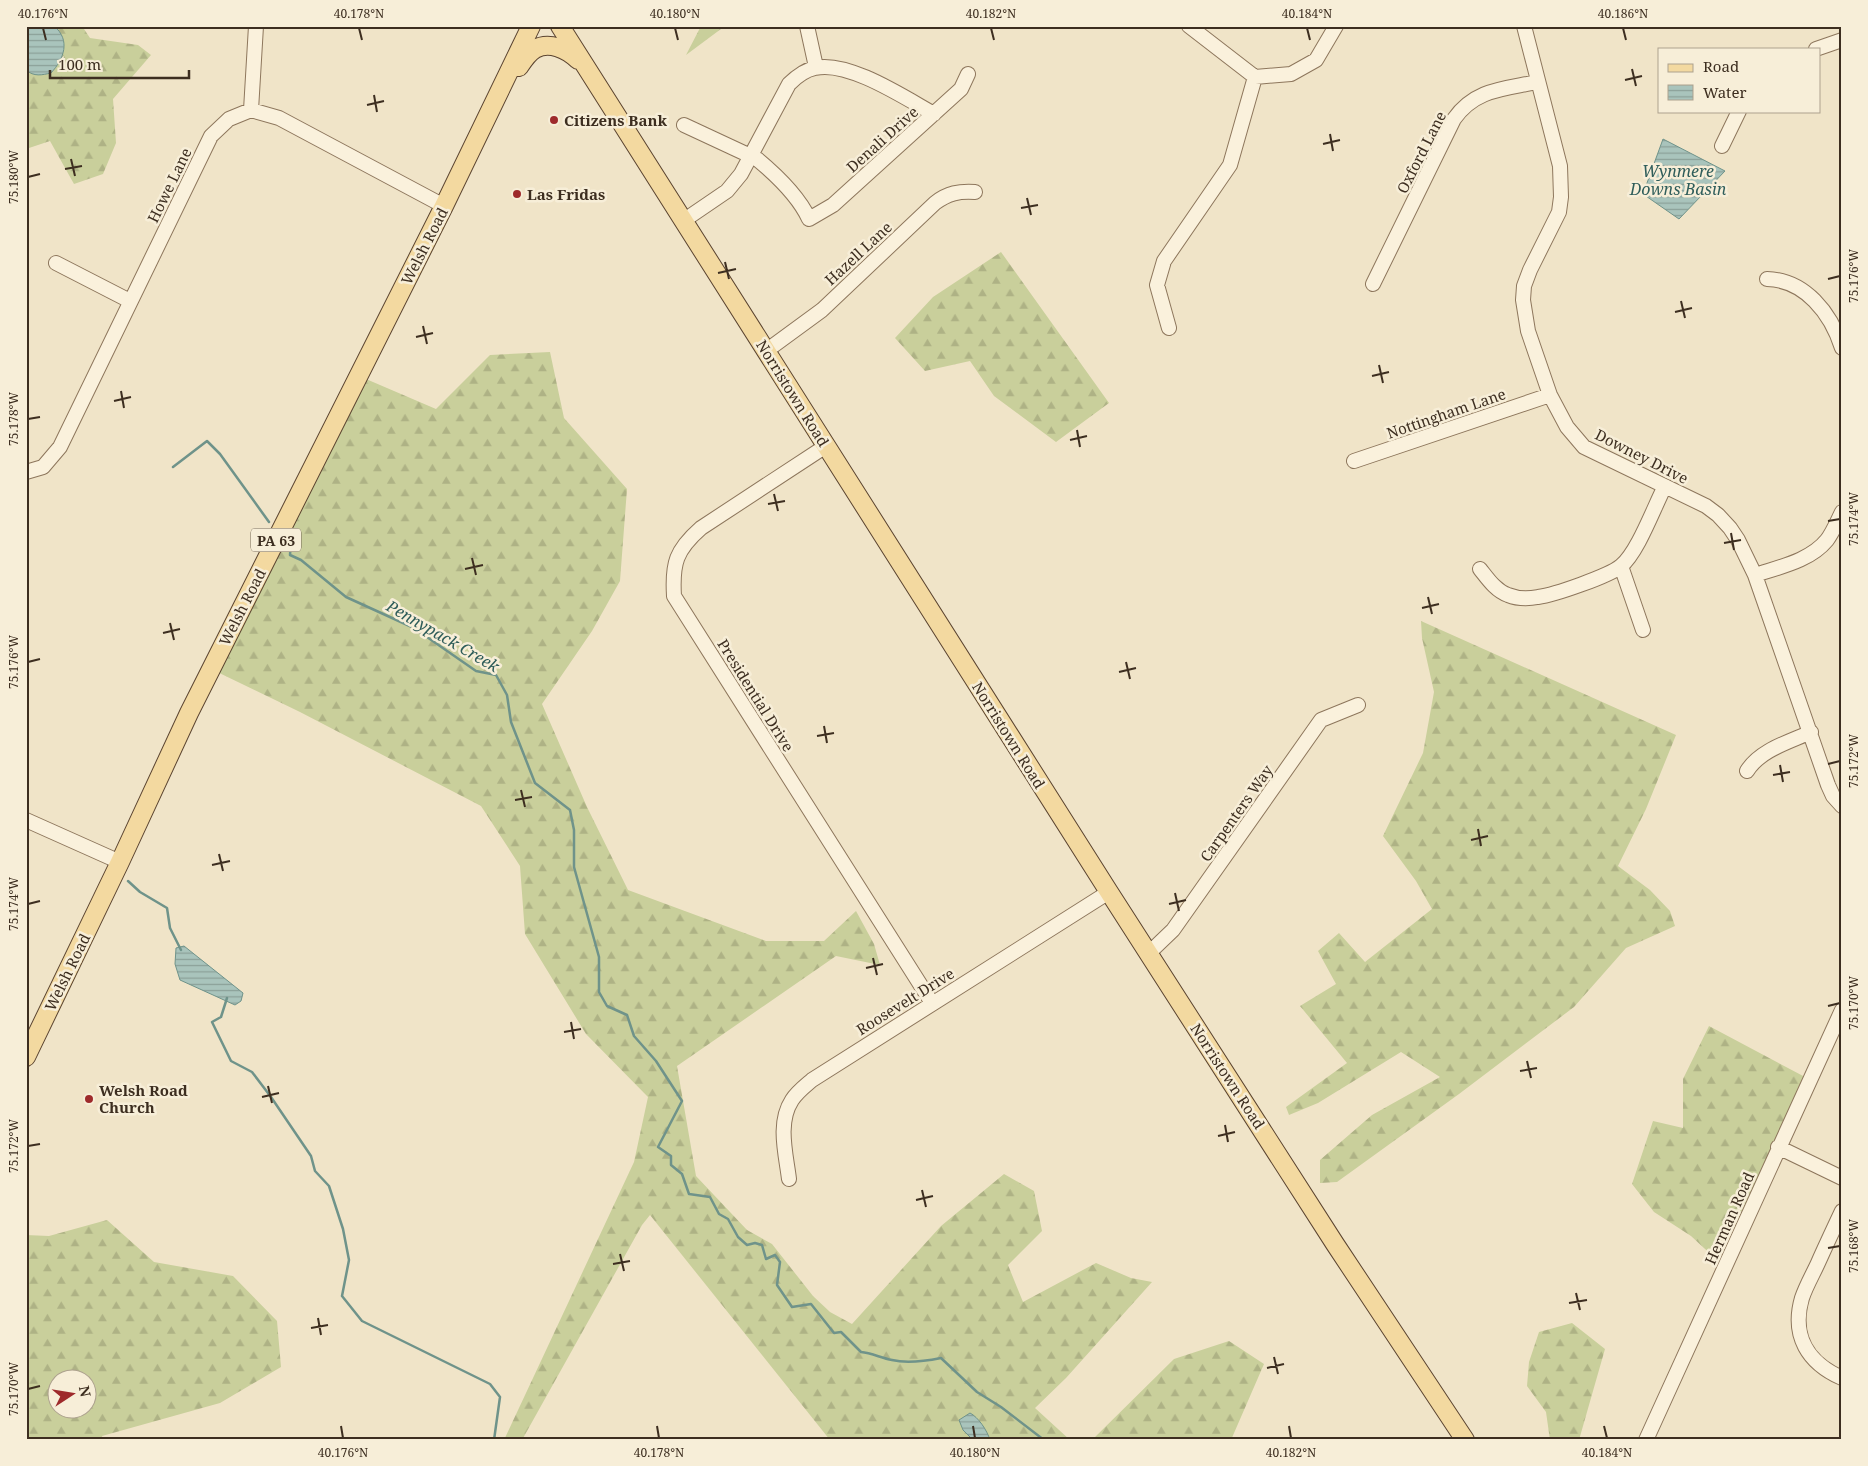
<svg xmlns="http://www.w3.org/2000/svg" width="1868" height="1466" font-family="'Noto Serif',serif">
<defs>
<pattern id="forest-firs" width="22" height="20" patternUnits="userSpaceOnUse" patternTransform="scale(1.25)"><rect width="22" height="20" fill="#c9cf9b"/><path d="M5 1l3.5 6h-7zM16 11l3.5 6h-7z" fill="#aeb285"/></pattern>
<pattern id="water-rules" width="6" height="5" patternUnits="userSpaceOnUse" patternTransform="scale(1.25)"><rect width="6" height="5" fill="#a9c4bc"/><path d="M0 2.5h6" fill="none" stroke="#8ba098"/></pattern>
</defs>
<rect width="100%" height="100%" fill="#f0e4c8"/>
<!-- forest -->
<path fill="url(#forest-firs)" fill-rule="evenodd" d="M26,26H82L90,38L138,45L151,55L113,99L116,143L103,174L74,184L50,141L26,149Z
M701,26H725L686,55Z
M1001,252L1109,403L1056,442L994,396L970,361L925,371L895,338L933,297Z
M550,352L564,418L627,489L620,581L592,631L542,704L587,807L628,890L766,941H824L856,911L874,944L880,965L836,956L677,1066L696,1176L747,1230L772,1244L813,1296L830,1312L852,1324L941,1226L1004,1174L1034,1191L1042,1231L1008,1265L1023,1302L1096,1263L1131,1278L1152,1282L1066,1378L1035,1408L1070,1440H830L650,1215L642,1225L522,1440H504L634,1162L648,1097L586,1034L525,934L520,866L481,806L300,712L211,669L359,376L436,409L490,355Z
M1421,621L1676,735L1646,809L1618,866L1650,890L1670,911L1675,926L1626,948L1574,1007L1459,1094L1337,1182L1320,1183V1160L1372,1115L1440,1077L1401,1052L1318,1103L1289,1115L1286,1107L1347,1063L1300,1006L1336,984L1318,951L1339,933L1365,962L1432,909L1416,881L1383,836L1423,753L1434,692L1422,638Z
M1709,1026L1805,1077L1718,1261L1691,1236L1654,1212L1632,1184L1653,1121L1683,1128V1079Z
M107,1220L154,1262L233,1276L277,1321L281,1367L220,1403L102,1436L103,1440H26V1235L49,1236ZM88,1378V1408H58V1378Z
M1572,1323L1605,1349L1579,1440H1550L1546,1412L1527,1386L1529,1362L1539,1332Z
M1229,1341L1264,1364L1231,1440H1092L1174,1359Z"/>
<!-- water -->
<path fill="url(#water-rules)" stroke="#6f938a" d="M26,26H54C71,40 64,59 51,73C42,75 34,77 26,70Z
M1663,139L1725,171L1679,219L1643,194Z
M184,946L243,993L241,1001L235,1005L180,980L175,964L176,948Z
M970,1413C978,1417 987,1430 990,1440H973L963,1430L959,1420Z"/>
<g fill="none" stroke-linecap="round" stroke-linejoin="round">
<!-- stream -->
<path stroke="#6f938a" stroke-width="2.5" d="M173,467L207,441L220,454L269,522
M291,540L290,555L301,560L346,597L414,628L476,671L496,675L507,695L511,722L535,783L570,810L574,830V867L599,957V992L607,1006L627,1015L634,1036L656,1061L682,1101L658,1147L671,1156V1165L682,1174L689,1194L710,1197L719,1214L728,1219L738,1237L747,1245L755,1243L762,1245L766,1259L775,1255L780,1262L777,1285L792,1307L811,1304L834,1333L841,1332L861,1352C872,1353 881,1358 892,1360C908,1364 926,1361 941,1358L977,1392L1001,1407L1044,1440
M128,881L140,892L167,908L170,928L181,950
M227,998L221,1017L212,1022L231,1061L252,1072L271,1097L311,1156L315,1171L329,1186L343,1229L349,1260L342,1296L362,1321L490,1384L500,1397L494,1440"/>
<defs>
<path id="minor" d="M807,26L816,67
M1189,26L1255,77L1291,74L1316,60L1336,26
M1524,26L1560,166L1561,197L1559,212L1530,270L1524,286L1523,300L1528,331L1550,395L1567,427L1584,447L1706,506L1718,515L1730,528L1738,540L1755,575L1828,785L1833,796L1842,806
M1816,49L1842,40
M251,110L256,26
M684,125L757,159C775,174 799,197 809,219L833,205L961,89L968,74
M1722,146L1739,111
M683,221L727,191L741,174L789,84C796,77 805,70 815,68C848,60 905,98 934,114
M56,263L130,301
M1767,279C1805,280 1831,313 1842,348
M1373,284L1454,119C1475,89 1504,89 1537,82
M1169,328L1157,285L1164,261L1230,165L1255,77
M766,351L822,310L935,203C948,193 959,191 975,192
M826,446L701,528C676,550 672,563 674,596L932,1003
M1354,461L1550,395
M26,472L43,467L60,447L211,136L229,119L251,110L279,118L444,206
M1621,566L1643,630
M1480,569C1488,579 1496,591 1508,595C1518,599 1528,599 1538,597C1554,595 1609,576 1621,566C1638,552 1654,507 1665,486
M1755,575C1779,567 1810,561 1827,540C1833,532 1837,522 1842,512
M1747,771C1760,750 1789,742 1811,732
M26,820L120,862
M1149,953L1173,930L1321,720L1358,705
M1778,1147L1842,1178
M789,1179C786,1154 777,1123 792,1100C797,1092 805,1086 812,1080L1109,892
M1842,1211C1834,1228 1826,1245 1818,1263C1813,1274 1806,1286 1802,1298C1791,1336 1808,1363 1842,1378
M1646,1440L1842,1010"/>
<path id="major" d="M560,26L1109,892L1335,1244L1465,1440
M519,67C523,61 528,53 535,49C549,41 567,49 578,60
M26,1057L120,862L189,713L444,206L531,26"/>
</defs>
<!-- minor casing -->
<use href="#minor" stroke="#8d765c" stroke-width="16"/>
<!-- major casing -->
<use href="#major" stroke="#5b4430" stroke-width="20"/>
<!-- minor -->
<use href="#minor" stroke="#faf1dc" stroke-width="14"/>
<!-- major -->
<use href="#major" stroke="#f3d9a0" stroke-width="18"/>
</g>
<!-- ticks -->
<path fill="none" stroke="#3d2e20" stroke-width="2" d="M43,28L46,40M359,28L362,40M675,28L678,40M991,28L994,40M1307,28L1310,40M1623,28L1626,40M1632,69L1636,86M1625,80L1642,76M374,95L377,112M367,105L384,101M1330,134L1333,151M1323,144L1340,140M71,159L75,176M65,169L82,166M28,177L40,174M1027,198L1031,215M1021,208L1038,205M725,262L729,279M718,273L736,269M1828,279L1840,276M1681,301L1685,318M1675,312L1692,308M423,326L427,344M416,337L433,333M1379,365L1383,383M1372,376L1389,372M121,391L124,408M114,401L131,397M28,419L40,417M1077,430L1080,447M1070,440L1087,436M774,494L778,511M768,504L785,501M1828,521L1840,519M1731,533L1734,550M1724,543L1741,540M472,558L476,575M465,569L483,565M1428,597L1432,614M1422,608L1439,604M170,623L174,640M163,633L180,629M28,662L40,659M1126,662L1130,679M1119,672L1136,668M824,726L827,743M817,736L834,733M1828,764L1840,761M1780,765L1783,782M1773,775L1790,772M521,790L525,807M515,800L532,797M1478,829L1481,846M1471,840L1488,836M219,854L223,871M212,865L230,861M1175,893L1179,911M28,904L40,901M1169,904L1186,900M873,958L877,975M866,968L883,964M1828,1006L1840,1003M571,1022L574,1039M564,1032L581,1029M1527,1061L1531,1078M1520,1071L1537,1068M268,1086L272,1103M262,1097L279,1093M1225,1125L1228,1142M1218,1136L1235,1132M28,1146L40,1144M922,1190L926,1207M916,1200L933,1196M1828,1248L1840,1246M620,1254L624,1271M613,1264L630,1261M1576,1293L1580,1310M1569,1303L1587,1300M318,1318L321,1335M311,1328L328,1325M1274,1357L1278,1374M1267,1368L1284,1364M28,1389L40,1386M341,1426L343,1438M657,1426L659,1438M973,1426L975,1438M1289,1426L1291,1438M1604,1426L1607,1438"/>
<!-- markers -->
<g fill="#9e2a2b" stroke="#f7eed8" stroke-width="2">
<circle cx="554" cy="120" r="5"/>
<circle cx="517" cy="194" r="5"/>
<circle cx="89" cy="1099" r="5"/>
</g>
<g text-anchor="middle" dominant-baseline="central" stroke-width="5" stroke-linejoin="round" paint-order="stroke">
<!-- shield labels -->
<rect fill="#f7eed8" stroke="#756857" stroke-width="1" x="251" y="528.5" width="50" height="23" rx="4"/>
<g font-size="14" font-weight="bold" fill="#3d2e20">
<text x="276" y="540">PA 63</text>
</g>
<!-- poi labels -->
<g font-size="15" font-weight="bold" fill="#3d2e20" stroke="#f7eed8" text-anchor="start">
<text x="564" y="120">Citizens Bank</text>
<text x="527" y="194">Las Fridas</text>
<text x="99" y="1090">Welsh Road<tspan x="99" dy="17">Church</tspan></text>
</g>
<!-- street labels -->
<g font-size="15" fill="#3d2e20" stroke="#f7eed8">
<text transform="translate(882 139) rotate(-42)">Denali Drive</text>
<text transform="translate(1421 152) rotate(-63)">Oxford Lane</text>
<text transform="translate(169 185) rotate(-64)">Howe Lane</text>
<text transform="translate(424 246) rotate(-63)">Welsh Road</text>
<text transform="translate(858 253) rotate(-43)">Hazell Lane</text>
<text transform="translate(793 393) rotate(58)">Norristown Road</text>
<text transform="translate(1446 413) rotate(-19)">Nottingham Lane</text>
<text transform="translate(1642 456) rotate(27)">Downey Drive</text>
<text transform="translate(242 607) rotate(-63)">Welsh Road</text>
<text transform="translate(756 695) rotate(58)">Presidential Drive</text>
<text transform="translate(1009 735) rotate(58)">Norristown Road</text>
<text transform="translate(1236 813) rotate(-55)">Carpenters Way</text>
<text transform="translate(67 972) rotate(-64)">Welsh Road</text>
<text transform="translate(905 1001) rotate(-32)">Roosevelt Drive</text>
<text transform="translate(1228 1076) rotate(57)">Norristown Road</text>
<text transform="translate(1729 1218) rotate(-66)">Herman Road</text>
</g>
<!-- water labels -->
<g font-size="16" font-style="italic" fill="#2f5d5a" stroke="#f7eed8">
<text x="1678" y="171">Wynmere<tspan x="1678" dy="18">Downs Basin</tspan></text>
<text transform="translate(443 636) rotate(30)">Pennypack Creek</text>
</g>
</g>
<!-- border -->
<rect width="1868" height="1466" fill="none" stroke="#f7eed8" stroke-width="55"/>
<!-- legend -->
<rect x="1658" y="48" width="162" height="65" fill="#f7eed8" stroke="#ada18e"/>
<rect x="1668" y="64" width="25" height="8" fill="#f3d9a0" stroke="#ada18e"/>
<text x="1703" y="72" font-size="15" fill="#3d2e20">Road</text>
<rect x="1668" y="85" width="25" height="15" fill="url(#water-rules)" stroke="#ada18e"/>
<text x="1703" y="98" font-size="15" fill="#3d2e20">Water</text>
<!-- north arrow -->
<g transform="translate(72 1394) rotate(78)"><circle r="24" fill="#f7eed8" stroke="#ada18e"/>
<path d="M0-4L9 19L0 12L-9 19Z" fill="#9e2a2b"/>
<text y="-8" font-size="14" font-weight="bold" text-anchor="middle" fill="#3d2e20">N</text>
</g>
<!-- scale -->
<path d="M50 70v8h139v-8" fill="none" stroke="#3d2e20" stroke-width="2.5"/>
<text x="58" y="70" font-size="15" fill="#3d2e20" stroke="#f7eed8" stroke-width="4" paint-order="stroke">100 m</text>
<rect x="28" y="28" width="1812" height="1410" fill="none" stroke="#3d2e20" stroke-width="2"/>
<g font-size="12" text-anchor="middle" fill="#3d2e20">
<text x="43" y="18">40.176°N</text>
<text x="359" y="18">40.178°N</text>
<text x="675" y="18">40.180°N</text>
<text x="991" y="18">40.182°N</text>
<text x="1307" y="18">40.184°N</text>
<text x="1623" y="18">40.186°N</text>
<text transform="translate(14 177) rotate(-90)" y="4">75.180°W</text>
<text transform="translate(1854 276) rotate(-90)" y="4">75.176°W</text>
<text transform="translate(14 419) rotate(-90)" y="4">75.178°W</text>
<text transform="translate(1854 519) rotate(-90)" y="4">75.174°W</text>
<text transform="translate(14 662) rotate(-90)" y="4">75.176°W</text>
<text transform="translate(1854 761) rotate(-90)" y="4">75.172°W</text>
<text transform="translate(14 904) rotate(-90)" y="4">75.174°W</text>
<text transform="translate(1854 1003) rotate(-90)" y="4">75.170°W</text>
<text transform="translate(14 1146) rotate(-90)" y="4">75.172°W</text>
<text transform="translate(1854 1246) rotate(-90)" y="4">75.168°W</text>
<text transform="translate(14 1389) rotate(-90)" y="4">75.170°W</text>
<text x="343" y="1457">40.176°N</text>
<text x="659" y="1457">40.178°N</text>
<text x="975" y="1457">40.180°N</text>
<text x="1291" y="1457">40.182°N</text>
<text x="1607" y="1457">40.184°N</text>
</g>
</svg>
